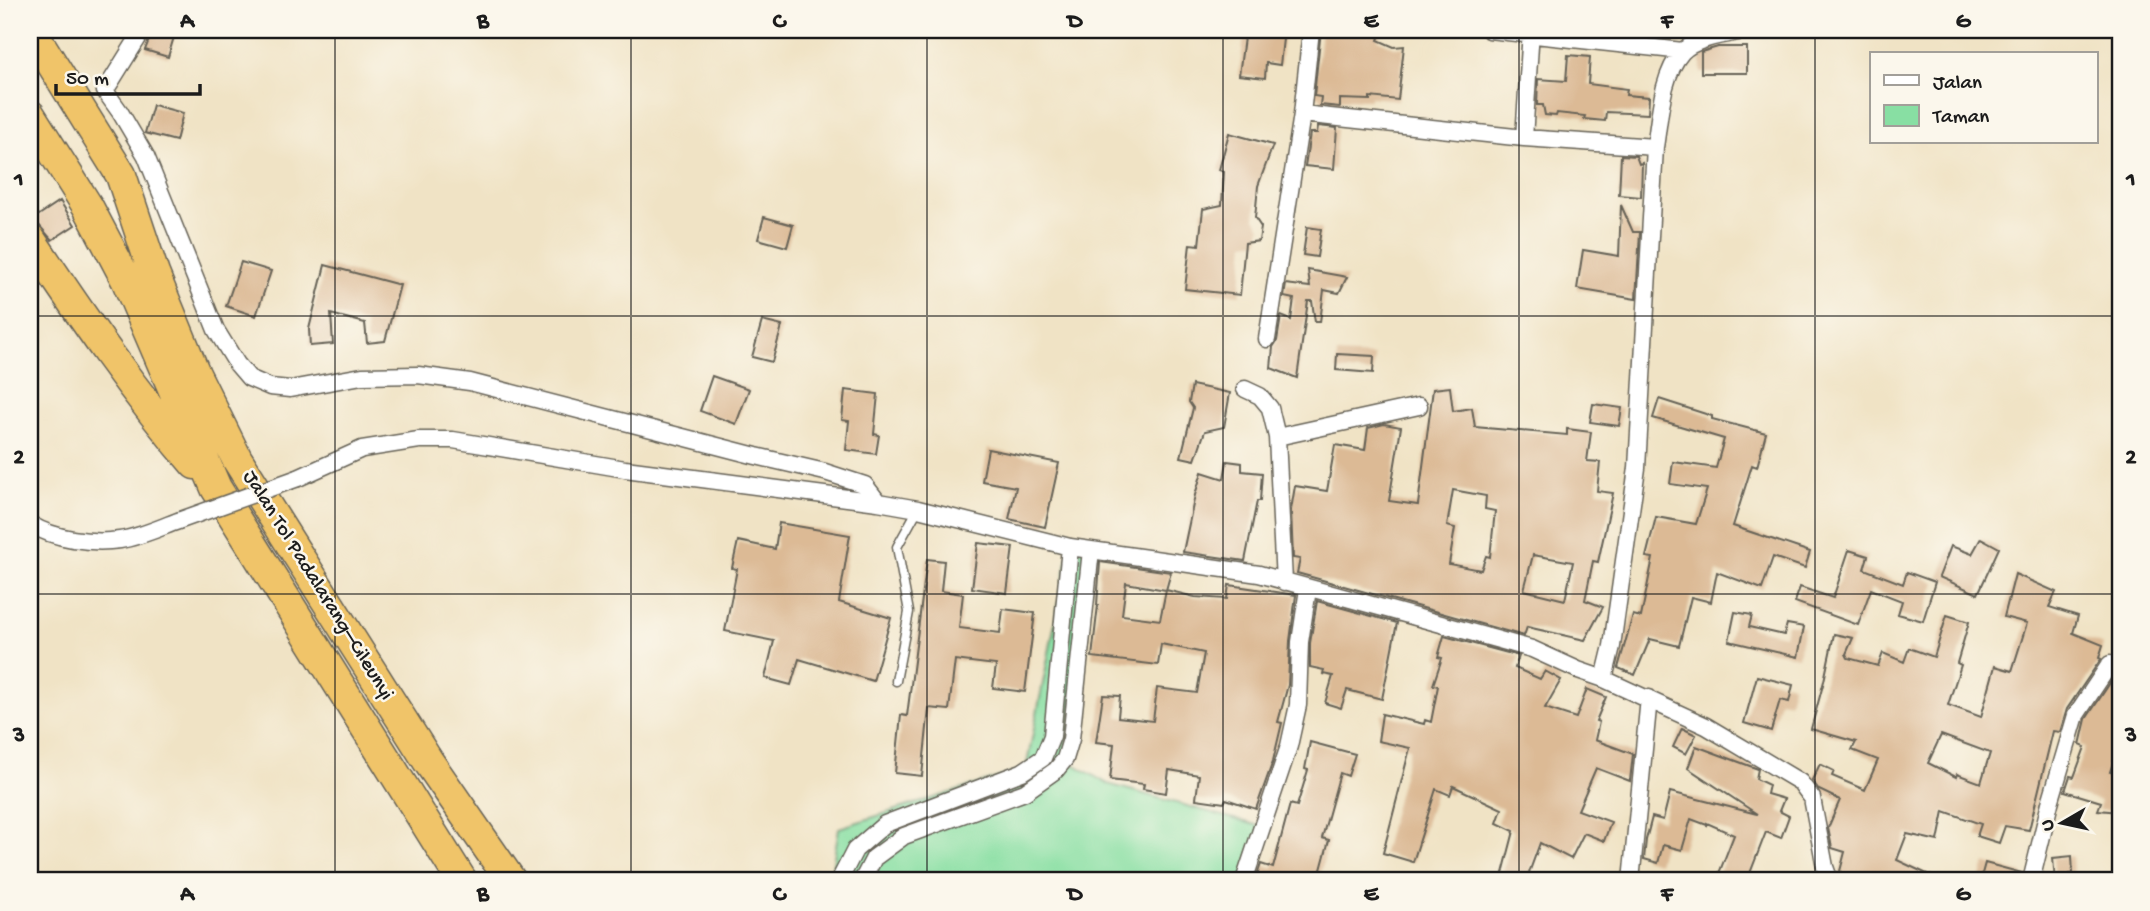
<svg xmlns="http://www.w3.org/2000/svg" width="2150" height="911" font-family="'Gochi Hand',sans-serif">
<rect width="100%" height="100%" fill="#fbf7ec"/>
<filter id="ink" filterUnits="userSpaceOnUse"><feTurbulence type="fractalNoise" baseFrequency=".0143" numOctaves="2"/><feDisplacementMap in="SourceGraphic" scale="14" xChannelSelector="R" yChannelSelector="G"/><feConvolveMatrix kernelMatrix="1 2 1 2 8 2 1 2 1" color-interpolation-filters="sRGB"/></filter>
<filter id="wash" filterUnits="userSpaceOnUse"><feTurbulence type="fractalNoise" baseFrequency=".00686" numOctaves="4" result="noise"/><feDisplacementMap in="SourceGraphic" scale="28" xChannelSelector="R" yChannelSelector="G"/><feGaussianBlur stdDeviation="1.57" result="paint"/><feColorMatrix in="noise" values="0 0 0 0 0 0 0 0 0 0 0 0 0 0 0 0 0 1.4 0 .05"/><feComposite in="paint" operator="in"/></filter>
<g filter="url(#wash)">
<rect width="100%" height="100%" fill="#f0e3c5"/>
<!-- green -->
<path fill="#88dfa3" stroke="#527e60" stroke-width="2" d="M1070,547L1091,550L1065,759L1108,784L1263,827L1249,881H830L839,828L1026,769Z"/>
<g id="blocks">
<!-- building -->
<path fill="#dcba95" fill-rule="evenodd" d="M153,30H176L168,57L145,50Z
M1245,30H1284L1280,65L1266,63L1265,78L1239,75Z
M1321,30H1382L1378,40L1394,47L1404,46L1398,100L1370,97V100L1340,99V107L1320,105L1321,97L1314,96Z
M1718,47H1747V73H1701V52Z
M1568,55L1590,57L1588,84L1627,89L1626,95L1649,97L1648,114L1606,112L1605,121L1584,119L1585,116L1557,113L1556,116L1545,115L1543,105H1537L1538,79L1566,81Z
M153,105L183,113L176,141L145,133Z
M1318,126L1337,128L1334,169L1305,166L1310,133H1317Z
M1229,133L1273,145L1258,186L1255,218L1261,227L1259,241L1245,243L1240,295L1185,289L1190,244L1199,245L1203,209L1222,205L1224,172L1219,170Z
M1621,155L1636,156L1639,164L1642,163L1641,197L1619,195Z
M60,201L75,225L52,240L38,224L30,221Z
M1621,205L1633,232H1640L1636,299L1577,289L1583,250L1619,256Z
M764,217L793,225L787,247L758,239Z
M1307,227L1321,229L1317,257L1303,255Z
M241,262L271,271L256,316L226,306Z
M325,265L400,285L385,341L367,343L365,323L331,314L333,344L310,346L309,329Z
M1308,270L1347,277L1339,293L1324,290L1320,322H1315L1312,301H1308L1297,378L1271,368L1273,347L1277,341L1281,316L1291,320L1294,299L1284,297L1286,284L1310,287Z
M762,321L782,326L772,362L752,357Z
M1337,354L1374,356L1373,373L1336,370Z
M712,376L749,389L736,424L700,411Z
M1192,385L1230,393L1224,427L1205,431L1195,460L1181,457L1193,408L1189,402Z
M1450,387L1453,411L1472,408L1475,427L1567,435V429L1591,432L1587,461L1600,462L1597,491L1613,493L1598,562L1593,561L1585,600L1603,607L1585,640L1527,627L1524,636L1297,573L1300,559L1293,558L1291,510L1295,486L1327,491L1335,445L1365,450L1368,428L1384,424L1401,427L1389,501L1418,505L1433,389ZM1453,490L1486,496L1485,509L1495,511L1490,557L1486,556L1481,570L1449,564L1455,528L1447,526ZM1533,555L1573,562L1565,600L1524,590Z
M845,390L878,394L874,434L879,435L876,454L846,450L849,421L842,420Z
M1659,399L1712,416V419L1766,433L1757,467L1752,465L1733,526L1810,552L1805,568L1773,557L1762,589L1717,572L1711,602L1691,597L1679,646L1650,639L1635,675L1618,668L1633,615L1641,617L1653,558L1646,557L1656,517L1696,524L1707,489L1670,484L1673,462L1716,468L1724,439L1653,418Z
M1593,404L1622,408L1619,426L1590,422Z
M988,449L1059,463L1045,527L1009,519L1016,487L982,481Z
M1227,461L1242,463V471L1262,473L1260,501H1257L1245,561L1183,552L1195,495L1202,472L1224,479Z
M779,523L850,535L839,602L891,618L873,681L799,659L791,685L765,678L774,641L725,631L737,569L732,568L738,541L775,549Z
M1981,538L1999,548L1978,594L1939,577L1951,546L1972,554Z
M978,543L1013,547L1007,593L972,588Z
M1849,550L1868,556L1864,569L1903,584L1907,572L1935,582L1923,621L1898,614L1902,601L1871,589L1858,625L1795,602L1800,587L1833,598Z
M927,559L944,561L941,591L963,594L959,628L1000,633L1003,609L1035,613L1025,692L993,688L996,665L955,660L949,710L929,708L922,776L895,773L901,715L907,716Z
M1100,562L1171,572L1166,590L1195,597L1227,599L1229,585L1296,595L1290,641L1288,685L1278,722L1282,723L1273,761L1256,809L1226,799L1224,803L1196,799L1199,775L1169,770L1166,793L1143,789L1144,784L1110,780L1114,744L1096,742L1103,695L1120,696L1118,717L1153,721L1157,688L1197,693L1204,653L1161,644L1158,665L1092,657L1098,605H1097ZM1126,583L1166,590L1160,620L1122,615Z
M2015,574L2056,592L2049,607L2078,616L2073,633L2103,645L2099,658L2101,659L2067,709L2060,732L2053,731L2029,830L2005,826L1999,843L1977,836L1981,824L1944,811L1938,841L1907,834L1897,860L1942,881H1840L1839,875L1845,852L1832,848L1828,828L1840,800L1819,790L1812,780L1820,764L1834,771L1832,776L1865,790L1878,760L1852,750L1856,742L1811,729L1824,681L1834,634L1853,638L1846,654L1848,658L1878,666L1883,653L1904,662L1909,648L1934,657L1947,615L1969,622L1957,663L1961,665L1948,705L1981,717L1995,666L2012,671L2027,623L2004,617ZM1941,735L1990,753L1981,783L1957,774L1956,777L1928,763Z
M1317,601L1397,623L1382,699L1347,690L1341,708L1325,703L1333,676L1323,674L1324,670L1310,667V643Z
M1735,612L1752,615L1749,627L1784,635L1787,624L1804,627L1798,657L1729,641Z
M1444,636L1519,656L1515,668L1540,679L1545,671L1561,680L1545,708L1576,718L1587,689L1606,697L1596,721L1599,722L1595,740L1633,754L1630,781L1596,768L1578,810L1611,822L1604,841L1584,833L1571,859L1540,843L1526,881H1501L1514,831L1497,823L1502,809L1453,786L1450,795L1436,789L1413,862L1383,853L1410,748L1378,741L1382,714L1424,724L1425,720L1431,722L1438,686L1433,685L1442,658L1438,657Z
M2120,668V741L2110,772L2120,773V812L2098,810L2101,802L2065,791L2070,776L2074,777L2085,747L2080,745L2086,719Z
M1757,676L1793,685L1789,702L1780,700L1771,731L1744,723Z
M1682,728L1696,735L1686,754L1673,747Z
M1310,742L1355,754L1348,776L1340,773L1322,838L1329,840L1318,881H1255L1261,864L1273,868L1290,804L1297,806L1308,770L1305,769Z
M1696,746L1758,769L1756,779L1769,785L1767,794L1784,799L1779,811L1789,816L1781,838L1766,832L1747,881H1716L1734,835L1707,823V825L1691,819L1682,850L1663,845L1658,863L1644,859L1646,840L1652,817L1663,820L1670,792L1757,814L1688,768Z
M2072,856L2073,874H2069L2068,881H2055L2053,858Z
M1985,863L2022,873L2021,881H1980Z"/>
</g>
</g>
<g filter="url(#ink)">
<use href="#blocks" fill-opacity="0" stroke="#666257" stroke-width="2"/>
<g fill="none" stroke-linecap="round" stroke-linejoin="round">
<defs>
<path id="service" d="M896,681L909,612L897,547L918,509"/>
<path id="minor" d="M143,30L105,91L120,112L146,156L216,330L237,364L249,378L270,387L290,389L362,376L418,375L470,382L756,456L825,472L865,485L878,502
M1489,30L1683,51
M1531,30L1524,138L1655,147
M1302,114L1524,138
M1267,339L1302,114L1311,30
M1245,389L1260,396L1270,408L1277,437L1284,582
M1277,437L1419,406
M298,478L362,449L419,440H453L625,469L878,502L918,509L1070,547L1259,574L1532,649L1578,670L1604,679L1612,646L1637,468L1655,147C1660,117 1661,76 1682,52C1696,37 1730,34 1749,30
M30,524C54,539 92,544 120,540C140,537 159,528 178,521
M1604,679L1706,726L1800,782L1812,798L1825,867L1830,881
M839,881L855,850L885,824L1022,772L1043,758L1052,736L1070,547
M862,881L874,858L904,836L1025,792L1056,770L1065,759L1071,739L1091,550
M1244,881L1289,746L1298,705L1300,642L1308,589
M1631,881L1649,698
M2031,881L2050,803L2076,715L2110,664"/>
<path id="motorway" d="M31,30L121,175L154,274L195,374L237,459L428,761L511,881
M30,115L88,207L127,281L216,488L462,881
M30,239C82,317 134,393 195,464"/>
</defs>
<!-- service casing -->
<use href="#service" stroke="#666257" stroke-width="11"/>
<!-- minor casing -->
<use href="#minor" stroke="#666257" stroke-width="19"/>
<!-- motorway casing -->
<use href="#motorway" stroke="#666257" stroke-width="33"/>
<!-- service -->
<use href="#service" stroke="#fff" stroke-width="8"/>
<!-- minor -->
<use href="#minor" stroke="#fff" stroke-width="16"/>
<!-- motorway -->
<use href="#motorway" stroke="#f0c469" stroke-width="30"/>
<defs>
<path id="minor-bridge" d="M178,521L298,478"/>
</defs>
<!-- minor-bridge casing -->
<use href="#minor-bridge" stroke="#666257" stroke-width="19" stroke-linecap="butt"/>
<!-- minor-bridge -->
<use href="#minor-bridge" stroke="#fff" stroke-width="16"/>
</g>
</g>
<!-- grid -->
<path fill="none" stroke="#1c1c1c" stroke-width="2" stroke-opacity="0.55" d="M335,30V881M631,30V881M927,30V881M1223,30V881M1519,30V881M1815,30V881M30,316H2120M30,594H2120"/>
<g text-anchor="middle" dominant-baseline="central" stroke-width="5" stroke-linejoin="round" paint-order="stroke">
<!-- street labels -->
<g font-size="21" fill="#1c1c1c" stroke="#fbf7ec">
<text transform="translate(317 586) rotate(58)">Jalan Tol Padalarang–Cileunyi</text>
</g>
</g>
<!-- margin -->
<rect width="2150" height="911" fill="none" stroke="#fbf7ec" stroke-width="77"/>
<!-- legend -->
<rect x="1870" y="52" width="228" height="91" fill="#fbf7ec" stroke="#a29f99" stroke-width="2"/>
<rect x="1884" y="75" width="35" height="10" fill="#ffffff" stroke="#a29f99" stroke-width="2"/>
<text x="1933" y="88" font-size="21" fill="#1c1c1c">Jalan</text>
<rect x="1884" y="105" width="35" height="21" fill="#88dfa3" stroke="#a29f99" stroke-width="2"/>
<text x="1933" y="122" font-size="21" fill="#1c1c1c">Taman</text>
<!-- north arrow -->
<g transform="translate(2062 823) rotate(261)" stroke="#fbf7ec" stroke-width="5" paint-order="stroke">
<path d="M0-5L12 26L0 18L-12 26Z" fill="#1c1c1c"/>
<text y="-10" font-size="19" font-weight="bold" text-anchor="middle" fill="#1c1c1c">U</text>
</g>
<!-- scale -->
<path d="M56 84v10h144v-10" fill="none" stroke="#1c1c1c" stroke-width="3.5"/>
<text x="66" y="84" font-size="21" fill="#1c1c1c" stroke="#fbf7ec" stroke-width="5" paint-order="stroke">50 m</text>
<rect x="38" y="38" width="2074" height="834" fill="none" stroke="#1c1c1c" stroke-width="2.5"/>
<g font-size="23" text-anchor="middle" font-weight="bold" fill="#1c1c1c">
<text x="187" y="27">A</text>
<text x="483" y="27">B</text>
<text x="779" y="27">C</text>
<text x="1075" y="27">D</text>
<text x="1371" y="27">E</text>
<text x="1667" y="27">F</text>
<text x="1963" y="27">G</text>
<text x="19" y="185">1</text>
<text x="2131" y="185">1</text>
<text x="19" y="463">2</text>
<text x="2131" y="463">2</text>
<text x="19" y="741">3</text>
<text x="2131" y="741">3</text>
<text x="187" y="900">A</text>
<text x="483" y="900">B</text>
<text x="779" y="900">C</text>
<text x="1075" y="900">D</text>
<text x="1371" y="900">E</text>
<text x="1667" y="900">F</text>
<text x="1963" y="900">G</text>
</g>
</svg>
